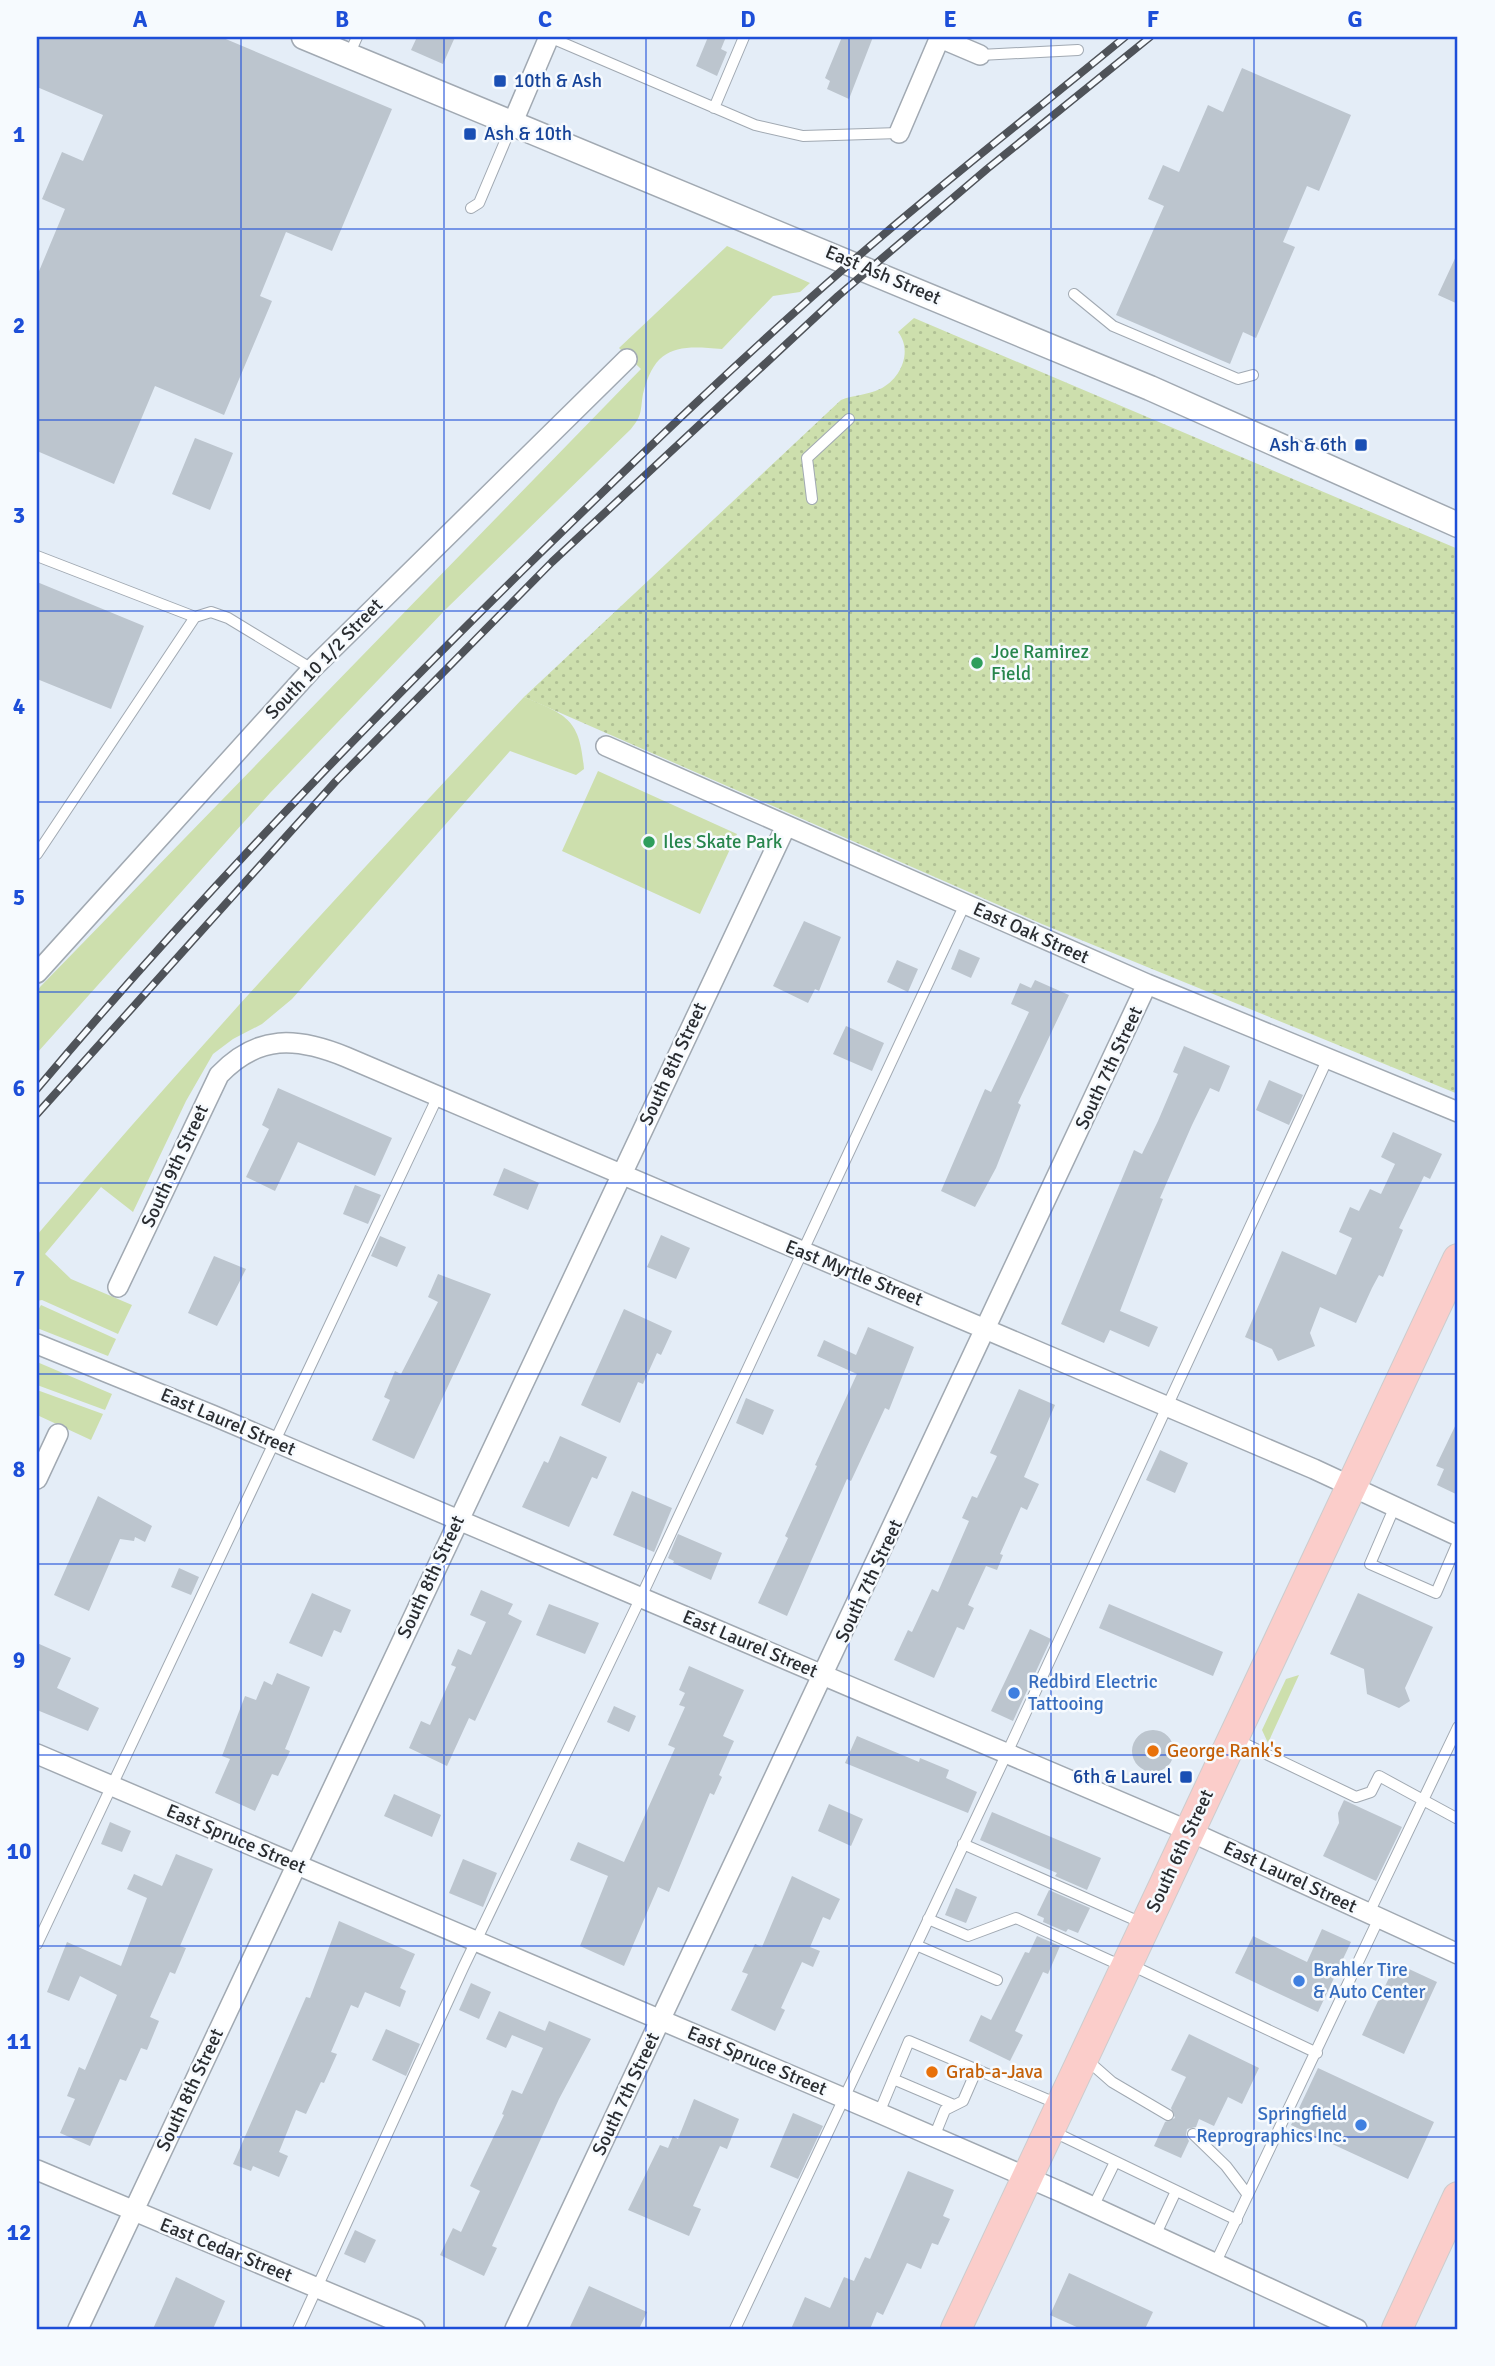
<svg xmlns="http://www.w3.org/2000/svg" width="1495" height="2366" font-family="Signika,sans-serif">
<defs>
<pattern id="park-dots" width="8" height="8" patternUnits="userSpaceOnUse" patternTransform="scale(1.75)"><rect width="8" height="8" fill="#cddfad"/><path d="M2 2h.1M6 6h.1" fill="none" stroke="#b0c095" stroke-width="1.8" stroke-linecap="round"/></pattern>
</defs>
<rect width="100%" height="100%" fill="#e4edf7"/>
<!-- green -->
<path fill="#cddfad" d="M727,246L810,283L800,292L773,296L722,349C679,345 655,345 643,394C640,411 643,414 631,429L446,609L270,793L37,1053V992L40,987L641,369L619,348Z
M524,697C567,715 580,719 584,769L576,775L510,751L292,999L262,1024L233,1039L213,1054L186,1101L133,1212L101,1187L45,1254L71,1279L132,1305L118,1334L42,1300L37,1301V1235C194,1051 358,873 524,697Z
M598,771L737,834L700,914L562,851Z
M41,1305L116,1339L108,1356L37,1328V1312Z
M37,1362L112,1394L105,1410L37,1385Z
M37,1390L103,1414L91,1440L37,1415Z
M1299,1675L1268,1743L1262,1730L1286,1679Z"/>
<!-- park -->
<path fill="url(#park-dots)" d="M914,318L1458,549V1094L1042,924L524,697L841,400C853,395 868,395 880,389C901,379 913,351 898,332Z"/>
<!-- building -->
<path fill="#bcc5ce" d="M37,37H221L392,109L332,251L286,232L260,296L272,301L224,415L155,386L114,484L37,451V276L65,209L42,199L62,152L83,161L103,115L37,87Z
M417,37H455L443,64L411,50Z
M708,37H726L721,49L727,52L717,76L696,66Z
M842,37H873L849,99L827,89L830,81L825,78Z
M1242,68L1351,115L1319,191L1307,186L1283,242L1295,247L1256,338L1243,332L1230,364L1116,315L1164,206L1148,199L1163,165L1179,172L1208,105L1223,112Z
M1458,252V304L1438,295Z
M195,438L233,453L210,510L172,494Z
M37,582L144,626L111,709L37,679Z
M804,921L841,937L819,991L815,989L808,1003L773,986Z
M959,949L980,958L971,978L951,969Z
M897,960L918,969L908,992L887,982Z
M1035,980L1069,995L1018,1103L1021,1105L996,1168L975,1207L941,1191L985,1089L991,1092L1029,1012L1011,1004L1020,983L1031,988Z
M846,1026L884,1043L872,1071L833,1054Z
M1184,1046L1230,1066L1219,1092L1210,1088L1192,1125L1160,1198L1163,1199L1120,1311L1158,1327L1149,1347L1110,1330L1104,1343L1061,1324L1134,1150L1142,1154L1158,1121L1178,1074L1173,1072Z
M1269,1080L1303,1095L1289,1125L1256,1110Z
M278,1088L392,1138L375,1176L298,1142L275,1191L246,1177L269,1129L262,1125Z
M1393,1132L1442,1154L1430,1179L1424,1176L1399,1228L1403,1230L1383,1277L1379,1275L1372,1288L1356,1323L1320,1307L1310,1333L1315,1346L1278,1361L1272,1349L1245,1337L1282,1251L1336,1275L1352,1238L1339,1232L1350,1207L1359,1211L1370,1189L1381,1194L1395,1164L1381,1157Z
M504,1168L539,1183L528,1210L493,1195Z
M355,1185L381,1195L368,1224L343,1214Z
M661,1235L690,1248L676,1279L647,1267Z
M380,1236L406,1247L397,1267L371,1256Z
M214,1256L246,1269L217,1326L188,1313Z
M438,1274L491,1294L414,1459L372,1440L390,1400L384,1397L395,1371L401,1374L438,1302L428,1297Z
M624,1309L672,1331L661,1355L657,1353L643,1384L638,1382L620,1423L581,1405Z
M868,1327L914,1347L889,1410L885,1408L851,1481L847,1479L787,1616L758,1603L788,1538L785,1536L817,1466L815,1465L857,1374L817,1356L824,1340L856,1355Z
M1019,1389L1055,1405L1024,1477L1039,1484L1027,1510L1021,1507L1000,1554L1003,1555L997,1570L986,1566L968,1605L974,1608L964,1630L957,1627L934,1678L894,1660L908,1630L912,1632L932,1589L938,1592L969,1521L962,1518L972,1496L977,1498L997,1456L990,1453Z
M746,1398L774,1410L763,1435L736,1423Z
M1458,1420V1495L1437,1485L1444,1469L1436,1466Z
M560,1436L607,1457L597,1479L592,1477L569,1527L522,1507L544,1461L548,1463Z
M1160,1450L1188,1463L1175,1493L1146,1480Z
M632,1491L672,1508L654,1552L613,1535Z
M98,1496L152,1526L145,1542L135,1537L134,1541L120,1539L89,1611L54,1595Z
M678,1534L722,1553L711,1580L673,1563L674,1561L668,1558Z
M179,1568L199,1577L191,1595L171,1587Z
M481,1590L513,1604L508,1614L522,1621L475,1721L469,1718L447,1766L409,1748L421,1721L430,1725L456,1667L451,1665L458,1649L471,1655L486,1622L470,1615Z
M312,1593L351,1610L341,1633L334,1630L322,1657L289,1643Z
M1358,1593L1433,1627L1405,1688L1410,1701L1399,1708L1367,1694L1364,1669L1330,1654Z
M549,1604L599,1623L585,1654L536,1635Z
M1109,1604L1223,1652L1213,1676L1099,1628Z
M1030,1629L1051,1639L1013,1721L991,1711Z
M37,1643L71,1658L57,1688L99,1708L88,1731L37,1710Z
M689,1666L744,1690L723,1736L734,1741L719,1775L722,1777L714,1795L710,1793L669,1892L658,1887L624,1966L580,1946L608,1876L570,1860L578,1842L624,1862L675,1748L668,1745L685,1707L679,1705L685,1693L679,1690Z
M277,1673L310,1687L285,1749L290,1751L278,1776L272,1774L255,1811L215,1793L230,1759L222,1756L245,1696L256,1700L264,1681L272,1685Z
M614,1706L636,1716L629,1732L607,1722Z
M1132 1751a21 21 0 1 1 42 0a21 21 0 1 1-42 0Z
M857,1736L919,1762L920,1758L949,1770L946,1778L977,1792L968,1813L845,1763Z
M394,1794L441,1815L432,1837L384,1816Z
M1344,1800L1402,1827L1376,1881L1323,1856L1339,1823L1338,1813Z
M829,1804L863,1819L851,1846L818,1831Z
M992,1812L1101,1858L1087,1890L1055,1876L1057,1873L980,1840Z
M110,1822L131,1831L122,1852L101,1844Z
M176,1854L213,1869L180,1946L186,1948L175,1974L170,1972L150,2017L159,2021L147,2050L141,2048L126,2081L120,2079L90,2146L60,2133L75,2099L67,2096L79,2067L85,2070L117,1995L80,1976L69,2001L47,1992L67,1942L121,1966L147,1898L127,1889L134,1874L162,1886Z
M463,1859L497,1873L483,1907L449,1893Z
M792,1876L840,1899L830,1920L823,1917L810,1947L820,1951L813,1967L802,1962L781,2008L785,2010L775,2031L731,2010L748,1974L742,1972L755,1944L762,1947Z
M956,1888L977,1897L966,1923L945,1915Z
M1049,1890L1090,1908L1078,1933L1068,1929L1066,1932L1043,1922L1044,1918L1037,1915Z
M339,1921L415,1954L400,1988L406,1991L400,2007L365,1992L358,2008L351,2005L331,2052L337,2054L324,2083L321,2082L306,2114L296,2110L279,2152L288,2156L279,2177L253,2166L251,2171L233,2164L306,1997L310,1998Z
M1322,1929L1351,1942L1318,2012L1235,1973L1253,1936L1307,1962Z
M1037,1936L1060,1946L1048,1974L1043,1972L1015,2031L1023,2035L1010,2061L969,2041L981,2015L991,2020L1025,1952L1029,1953Z
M1396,1963L1437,1982L1404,2054L1362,2035Z
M471,1983L491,1992L479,2019L459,2010Z
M499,2011L545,2031L549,2021L591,2039L559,2099L492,2246L497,2248L484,2276L440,2255L453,2228L461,2232L480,2191L470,2186L504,2115L502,2114L512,2090L522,2094L543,2048L512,2035L506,2048L486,2039Z
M386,2029L420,2044L406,2076L372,2060Z
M1189,2034L1259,2068L1242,2104L1228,2097L1214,2126L1199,2119L1196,2127L1187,2129L1186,2135L1189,2141L1181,2158L1154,2146L1165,2122L1175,2118L1171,2108L1186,2077L1171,2070Z
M1318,2068L1434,2122L1408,2179L1291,2125Z
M694,2099L739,2119L727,2149L720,2146L693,2206L701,2209L689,2236L628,2210L660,2145L668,2148L673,2136L678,2139Z
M793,2113L823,2126L798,2179L770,2167Z
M908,2171L954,2190L943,2216L950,2219L938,2245L932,2243L921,2269L907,2263L883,2315L877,2312L870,2329H791L805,2297L830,2308L844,2277L854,2281L865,2257L870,2259Z
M355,2230L376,2240L365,2263L344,2254Z
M1069,2273L1153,2312L1145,2329H1081L1050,2315Z
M176,2277L225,2301L213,2329H153Z
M589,2286L647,2312L639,2329H569Z"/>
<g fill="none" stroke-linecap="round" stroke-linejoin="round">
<defs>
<path id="service" d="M549,37L755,125L803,136L899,133
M349,55L357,37
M980,55L1078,50
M714,108L744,37
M471,208L479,203L512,125
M1074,294L1113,326L1238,379L1253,375
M812,499L807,458L849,419
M37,556L195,617L37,854
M195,617L211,612L228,618L312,669
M1395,1506L1370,1564L1436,1593L1458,1542
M1237,1740L1356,1797L1371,1792L1379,1776L1458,1819
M963,1844L1142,1923
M1369,1913L1458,1727
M928,1919L968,1936L1016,1918L1122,1966
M37,1944L438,1096
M916,1945L997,1980
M1131,1965L1317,2053
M1087,2060L1112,2082L1168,2115
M893,2079L954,2105
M879,2113L909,2041L1058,2104
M1054,2132L1237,2220
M1193,2134L1226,2166L1248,2195
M934,2137L945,2110L963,2101L977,2069
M1093,2207L1115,2162
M1155,2236L1176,2191
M1215,2264L1379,1918
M298,2329L463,1968L641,1597L965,904
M735,2329L1007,1753L1328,1058"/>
<path id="minor" d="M940,38L980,55
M512,124L549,37
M899,133L940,37
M606,746L1147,984L1458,1112
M37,973L312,669L627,359
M118,1287L219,1075C258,1034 297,1037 346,1057L1314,1469L1458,1536
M37,1344L212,1415L1189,1831L1458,1954
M37,1479L58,1434
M37,1754L879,2113L1061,2192L1357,2329
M37,2170L415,2329
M78,2329L786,826
M515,2329L1147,984"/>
<path id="tertiary" d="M304,37L1150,388L1458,525"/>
<path id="primary" d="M956,2329L1458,1259
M1397,2329L1458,2197"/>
</defs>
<!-- service casing -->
<use href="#service" stroke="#a1a9b2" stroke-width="12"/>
<!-- minor casing -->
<use href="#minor" stroke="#a1a9b2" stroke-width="22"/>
<!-- tertiary casing -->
<use href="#tertiary" stroke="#a1a9b2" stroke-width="27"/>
<!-- primary casing -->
<use href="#primary" stroke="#cccccd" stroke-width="32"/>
<!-- service -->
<use href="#service" stroke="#fff" stroke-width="10"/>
<!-- minor -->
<use href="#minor" stroke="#fff" stroke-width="19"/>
<!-- tertiary -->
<use href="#tertiary" stroke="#fff" stroke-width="24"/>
<!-- primary -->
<use href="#primary" stroke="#fbcdca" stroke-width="30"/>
<defs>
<path id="rail" d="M37,1089C188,909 353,738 521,572C638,457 758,341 883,235C963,167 1045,103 1125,37
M37,1114L336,781L552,562L838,296L987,169L1150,37"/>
</defs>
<!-- rail casing -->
<use href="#rail" stroke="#4f5359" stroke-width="8"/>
<!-- rail -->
<use href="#rail" stroke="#f6fafe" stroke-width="5" stroke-dasharray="16" stroke-linecap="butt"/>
</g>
<!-- grid -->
<path fill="none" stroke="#1d4ed8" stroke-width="2" stroke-opacity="0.55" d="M241,37V2329M444,37V2329M646,37V2329M849,37V2329M1051,37V2329M1254,37V2329M37,229H1458M37,420H1458M37,611H1458M37,802H1458M37,992H1458M37,1183H1458M37,1374H1458M37,1564H1458M37,1755H1458M37,1946H1458M37,2137H1458"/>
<!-- markers -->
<g fill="#1a4fb4" stroke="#f6fafe" stroke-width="2.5">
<rect x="493" y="74" width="14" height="14" rx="3.5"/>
<rect x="463" y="127" width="14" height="14" rx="3.5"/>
<rect x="1354" y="438" width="14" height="14" rx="3.5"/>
<rect x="1179" y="1770" width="14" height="14" rx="3.5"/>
</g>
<g fill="#2e9e5b" stroke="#f6fafe" stroke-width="2.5">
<circle cx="977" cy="663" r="7"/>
<circle cx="649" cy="842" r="7"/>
</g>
<g fill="#3f7fe0" stroke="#f6fafe" stroke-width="2.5">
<circle cx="1014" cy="1693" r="7"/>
<circle cx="1299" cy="1981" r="7"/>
<circle cx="1361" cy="2125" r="7"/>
</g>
<g fill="#e8710a" stroke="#f6fafe" stroke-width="2.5">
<circle cx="1153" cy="1751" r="7"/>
<circle cx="932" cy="2072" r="7"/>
</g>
<g text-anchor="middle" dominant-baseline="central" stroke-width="5" stroke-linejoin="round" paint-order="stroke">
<!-- transit labels -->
<g font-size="19" fill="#164399" stroke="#f6fafe" text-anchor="start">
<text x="514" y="81">10th &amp; Ash</text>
<text x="484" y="134">Ash &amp; 10th</text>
<text x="1347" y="445" text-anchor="end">Ash &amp; 6th</text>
<text x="1172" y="1777" text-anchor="end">6th &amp; Laurel</text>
</g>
<!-- street labels -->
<g font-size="19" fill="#292c30" stroke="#f6fafe">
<text transform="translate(883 275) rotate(23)">East Ash Street</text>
<text transform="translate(324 659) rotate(-46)">South 10 1/2 Street</text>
<text transform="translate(1031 933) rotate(24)">East Oak Street</text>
<text transform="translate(673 1064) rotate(-65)">South 8th Street</text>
<text transform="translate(1109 1068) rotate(-65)">South 7th Street</text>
<text transform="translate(175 1166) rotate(-65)">South 9th Street</text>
<text transform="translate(854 1273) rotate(22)">East Myrtle Street</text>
<text transform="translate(228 1422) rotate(23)">East Laurel Street</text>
<text transform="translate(431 1577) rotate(-65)">South 8th Street</text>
<text transform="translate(869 1581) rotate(-65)">South 7th Street</text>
<text transform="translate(750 1644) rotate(23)">East Laurel Street</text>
<text transform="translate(236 1839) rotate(23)">East Spruce Street</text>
<text transform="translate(1180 1851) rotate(-65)">South 6th Street</text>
<text transform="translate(1290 1877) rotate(25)">East Laurel Street</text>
<text transform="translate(757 2061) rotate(23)">East Spruce Street</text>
<text transform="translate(190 2090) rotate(-65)">South 8th Street</text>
<text transform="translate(626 2094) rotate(-65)">South 7th Street</text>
<text transform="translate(226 2250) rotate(22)">East Cedar Street</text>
</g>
<!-- leisure labels -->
<g font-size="19" fill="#27864d" stroke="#f6fafe" text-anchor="start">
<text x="991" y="652">Joe Ramirez<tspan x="991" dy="22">Field</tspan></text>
<text x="663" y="842">Iles Skate Park</text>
</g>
<!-- shop labels -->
<g font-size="19" fill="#366cbe" stroke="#f6fafe" text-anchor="start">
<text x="1028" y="1682">Redbird Electric<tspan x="1028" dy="22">Tattooing</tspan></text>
<text x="1313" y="1970">Brahler Tire<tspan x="1313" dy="22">&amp; Auto Center</tspan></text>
<text x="1347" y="2114" text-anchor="end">Springfield<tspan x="1347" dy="22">Reprographics Inc.</tspan></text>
</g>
<!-- food labels -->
<g font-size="19" fill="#c56008" stroke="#f6fafe" text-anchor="start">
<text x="1167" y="1751">George Rank's</text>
<text x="946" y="2072">Grab-a-Java</text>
</g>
</g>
<!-- border -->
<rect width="1495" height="2366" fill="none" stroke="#f6fafe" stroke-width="77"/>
<rect x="38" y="38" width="1418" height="2290" fill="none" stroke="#1d4ed8" stroke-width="2.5"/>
<g font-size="23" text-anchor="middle" font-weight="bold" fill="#1d4ed8">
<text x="140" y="27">A</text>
<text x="342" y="27">B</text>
<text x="545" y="27">C</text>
<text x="748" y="27">D</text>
<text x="950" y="27">E</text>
<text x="1153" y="27">F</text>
<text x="1355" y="27">G</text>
<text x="19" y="142">1</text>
<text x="19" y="333">2</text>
<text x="19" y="523">3</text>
<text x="19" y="714">4</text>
<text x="19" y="905">5</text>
<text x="19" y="1096">6</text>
<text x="19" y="1286">7</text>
<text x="19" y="1477">8</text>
<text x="19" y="1668">9</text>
<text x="19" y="1859">10</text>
<text x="19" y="2049">11</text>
<text x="19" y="2240">12</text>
</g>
</svg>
